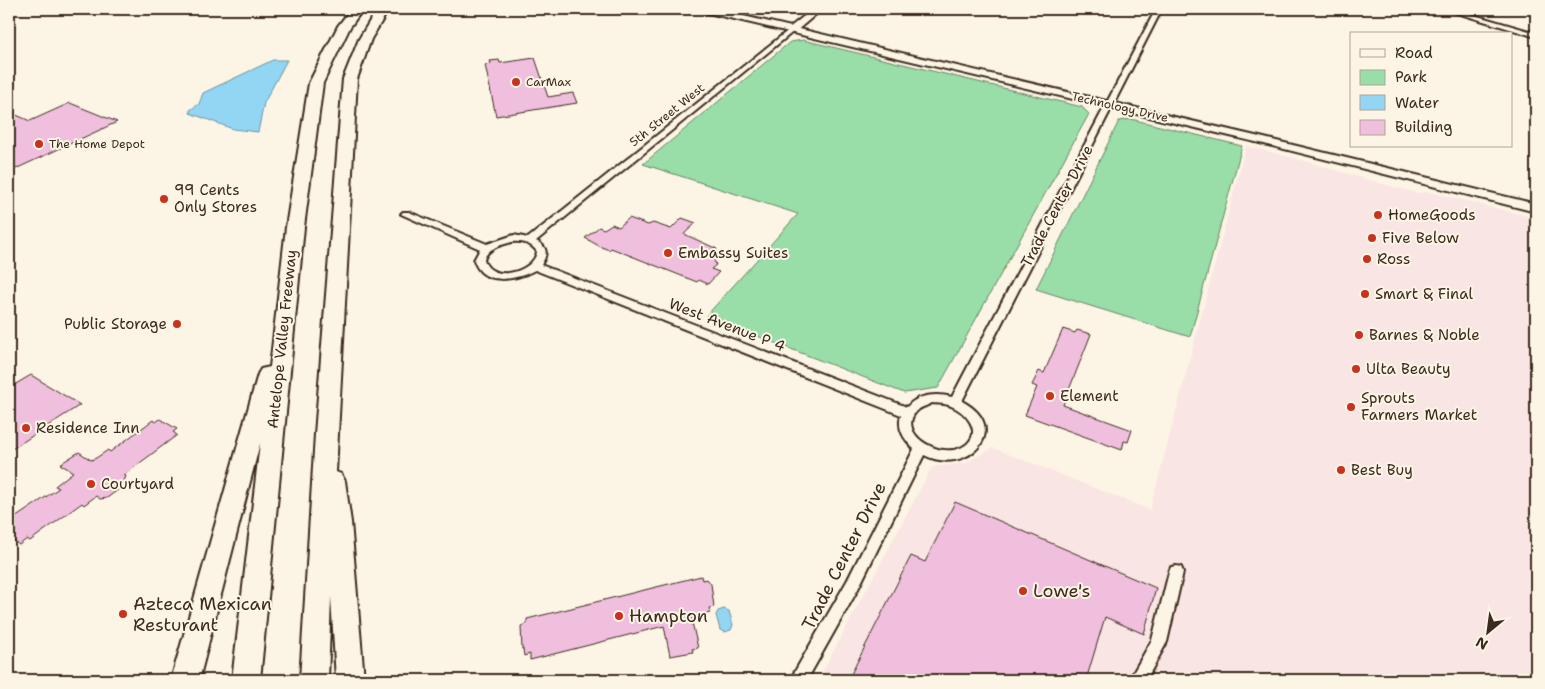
<svg xmlns="http://www.w3.org/2000/svg" width="1545" height="689" font-family="'Shantell Sans',sans-serif">
<rect width="100%" height="100%" fill="#fcf5e5"/>
<filter id="ink" filterUnits="userSpaceOnUse"><feTurbulence type="fractalNoise" baseFrequency=".02" numOctaves="2"/><feDisplacementMap in="SourceGraphic" scale="10" xChannelSelector="R" yChannelSelector="G"/><feConvolveMatrix kernelMatrix="1 2 1 2 8 2 1 2 1" color-interpolation-filters="sRGB"/></filter>
<g filter="url(#ink)">
<!-- built -->
<path fill="#f9e5e3" d="M1246,146L1305,161L1390,186L1417,193L1429,192L1536,218V680H818L932,467L965,463L993,448L1150,510Z"/>
<!-- green -->
<path fill="#99dda8" stroke="#6a8463" d="M803,40L1082,107L1089,114L938,388L904,393L706,316L798,214L643,164L790,42Z
M1131,119L1242,146L1190,337L1036,289L1119,121Z"/>
<!-- water -->
<path fill="#92d6f4" stroke="#6f919e" d="M273,60H287L264,103L258,132L233,129L190,113V110L199,104L203,93Z
M724,609L729,611L733,625L731,630L725,632L720,630L716,615L718,611Z"/>
<!-- building -->
<path fill="#f1bfde" stroke="#3b2a1e" d="M535,58L548,97L573,93L577,103L496,116L485,65L491,64L490,61L499,60L500,63Z
M70,103L117,122L9,172V116L14,114L30,121Z
M629,218L648,225L653,223L671,229L682,218L696,223L684,234L717,249L712,255L716,265L711,269L719,272L708,284L699,280L697,282L611,248L609,250L599,246L585,238L599,227L604,229L612,224L619,227Z
M1063,329L1075,333L1077,330L1091,334L1063,405L1132,430L1128,442L1124,441L1122,450L1025,415L1037,387L1032,385L1039,371L1044,373Z
M31,375L80,405L9,451V388Z
M160,419L177,429L173,432L177,435L124,475L126,476L122,487L107,498L100,499L96,496L84,505L82,503L30,541L27,539L19,545L9,537V522L59,488L55,486L73,472L60,464L79,452L91,460L96,458L108,450L110,452L153,420L156,422Z
M955,502L1156,588L1144,634L1105,617L1086,680H848L911,556L925,562Z
M701,576L702,580L707,579L711,584L714,607L709,608L710,613L691,618L698,648L692,649L693,652L670,656L664,626L530,660V654L524,656L523,649H522L521,626L527,624V619Z"/>
<g fill="none" stroke-linecap="round" stroke-linejoin="round">
<defs>
<path id="minor" d="M1156,9H1162L962,401C1014,429 967,477 924,455L857,591L807,680H790L847,581L914,449C904,439 897,429 901,415L535,270C516,280 482,287 474,260L480,249L401,214L403,212H409L487,244L514,235L528,238L790,29H794V31L536,241C548,247 548,254 541,265L907,407C917,394 937,393 952,397ZM512,242C521,241 532,243 537,252C533,273 491,283 484,260C487,248 501,245 512,242ZM932,403C938,404 945,403 951,406C964,411 983,430 967,444C943,464 893,432 918,410C921,407 927,406 932,403Z
M1444,9H1453L1536,33V37Z
M1176,566L1181,567L1183,572L1167,642L1146,680H1129L1152,640L1169,572L1171,567Z"/>
<path id="tertiary" d="M813,9H822L795,32H789V28Z"/>
<path id="secondary" d="M700,9H714L1264,138L1536,204V212L1264,144L704,12Z"/>
<path id="motorway" d="M351,9H363L350,27L323,83L304,227L260,680H232L260,443L199,680H171L258,374L261,369L270,367L286,227L309,83L338,26Z
M377,9H389L371,39L357,79L336,472L341,474L345,481L351,522L364,680H336L331,597L328,680H300L315,434L343,79L359,39Z"/>
</defs>
<!-- minor casing -->
<use href="#minor" stroke="#3b2a1e" stroke-width="4"/>
<!-- tertiary casing -->
<use href="#tertiary" stroke="#3b2a1e" stroke-width="4"/>
<!-- secondary casing -->
<use href="#secondary" stroke="#3b2a1e" stroke-width="4"/>
<!-- motorway casing -->
<use href="#motorway" stroke="#3b2a1e" stroke-width="4"/>
<!-- minor -->
<use href="#minor" fill="#fcf5e5" fill-rule="evenodd"/>
<!-- tertiary -->
<use href="#tertiary" fill="#fcf5e5" fill-rule="evenodd"/>
<!-- secondary -->
<use href="#secondary" fill="#fcf5e5" fill-rule="evenodd"/>
<!-- motorway -->
<use href="#motorway" fill="#fcf5e5" fill-rule="evenodd"/>
</g>
</g>
<!-- markers -->
<g fill="#c8321e" stroke="#fcf5e5" stroke-width="2">
<circle cx="516" cy="82" r="5"/>
<circle cx="39" cy="144" r="5"/>
<circle cx="164" cy="199" r="5"/>
<circle cx="1378" cy="215" r="5"/>
<circle cx="1372" cy="238" r="5"/>
<circle cx="668" cy="253" r="5"/>
<circle cx="1367" cy="259" r="5"/>
<circle cx="1365" cy="294" r="5"/>
<circle cx="177" cy="324" r="5"/>
<circle cx="1359" cy="335" r="5"/>
<circle cx="1356" cy="369" r="5"/>
<circle cx="1050" cy="396" r="5"/>
<circle cx="1351" cy="407" r="5"/>
<circle cx="26" cy="428" r="5"/>
<circle cx="1341" cy="470" r="5"/>
<circle cx="91" cy="484" r="5"/>
<circle cx="1023" cy="591" r="5"/>
<circle cx="123" cy="614" r="5"/>
<circle cx="619" cy="616" r="5"/>
</g>
<g text-anchor="middle" dominant-baseline="central" stroke-width="4" stroke-linejoin="round" paint-order="stroke">
<!-- far-poi labels -->
<g font-size="12" fill="#3b2a1e" stroke="#fcf5e5" text-anchor="start">
<text x="526" y="82">CarMax</text>
<text x="49" y="144">The Home Depot</text>
</g>
<!-- far-street labels -->
<g font-size="12" fill="#3b2a1e" stroke="#fcf5e5">
<text transform="translate(1120 107) rotate(13)">Technology Drive</text>
<text transform="translate(667 115) rotate(-39)">5th Street West</text>
</g>
<!-- poi labels -->
<g font-size="15" fill="#3b2a1e" stroke="#fcf5e5" text-anchor="start">
<text x="174" y="190">99 Cents<tspan x="174" dy="17">Only Stores</tspan></text>
<text x="1388" y="215">HomeGoods</text>
<text x="1382" y="238">Five Below</text>
<text x="678" y="253">Embassy Suites</text>
<text x="1377" y="259">Ross</text>
<text x="1375" y="294">Smart &amp; Final</text>
<text x="167" y="324" text-anchor="end">Public Storage</text>
<text x="1369" y="335">Barnes &amp; Noble</text>
<text x="1366" y="369">Ulta Beauty</text>
<text x="1060" y="396">Element</text>
<text x="1361" y="398">Sprouts<tspan x="1361" dy="17">Farmers Market</tspan></text>
<text x="36" y="428">Residence Inn</text>
<text x="1351" y="470">Best Buy</text>
<text x="101" y="484">Courtyard</text>
</g>
<!-- street labels -->
<g font-size="15" fill="#3b2a1e" stroke="#fcf5e5">
<text transform="translate(1057 206) rotate(-62)">Trade Center Drive</text>
<text transform="translate(727 325) rotate(21)">West Avenue P 4</text>
<text transform="translate(282 339) rotate(-84)">Antelope Valley Freeway</text>
</g>
<!-- near-street labels -->
<g font-size="18" fill="#3b2a1e" stroke="#fcf5e5">
<text transform="translate(844 556) rotate(-63)">Trade Center Drive</text>
</g>
<!-- near-poi labels -->
<g font-size="18" fill="#3b2a1e" stroke="#fcf5e5" text-anchor="start">
<text x="1033" y="591">Lowe's</text>
<text x="133" y="604">Azteca Mexican<tspan x="133" dy="21">Resturant</tspan></text>
<text x="629" y="616">Hampton</text>
</g>
</g>
<!-- margin -->
<rect width="1545" height="689" fill="none" stroke="#fcf5e5" stroke-width="30"/>
<rect x="15" y="15" width="1515" height="659" fill="none" stroke="#3b2a1e" stroke-width="2" filter="url(#ink)"/>
<!-- legend -->
<rect x="1350" y="32" width="162" height="115" fill="#fcf5e5" stroke="#afa495"/>
<rect x="1360" y="49" width="25" height="8" fill="#fcf5e5" stroke="#afa495"/>
<text x="1395" y="58" font-size="15" fill="#3b2a1e">Road</text>
<rect x="1360" y="70" width="25" height="15" fill="#99dda8" stroke="#afa495"/>
<text x="1395" y="82" font-size="15" fill="#3b2a1e">Park</text>
<rect x="1360" y="95" width="25" height="15" fill="#92d6f4" stroke="#afa495"/>
<text x="1395" y="108" font-size="15" fill="#3b2a1e">Water</text>
<rect x="1360" y="120" width="25" height="15" fill="#f1bfde" stroke="#afa495"/>
<text x="1395" y="132" font-size="15" fill="#3b2a1e">Building</text>
<!-- north arrow -->
<g transform="translate(1488 632) rotate(209)" stroke="#fcf5e5" stroke-width="4" paint-order="stroke">
<path d="M0-4L9 19L0 12L-9 19Z" fill="#3b2a1e"/>
<text y="-8" font-size="14" font-weight="bold" text-anchor="middle" fill="#3b2a1e">N</text>
</g>
</svg>
